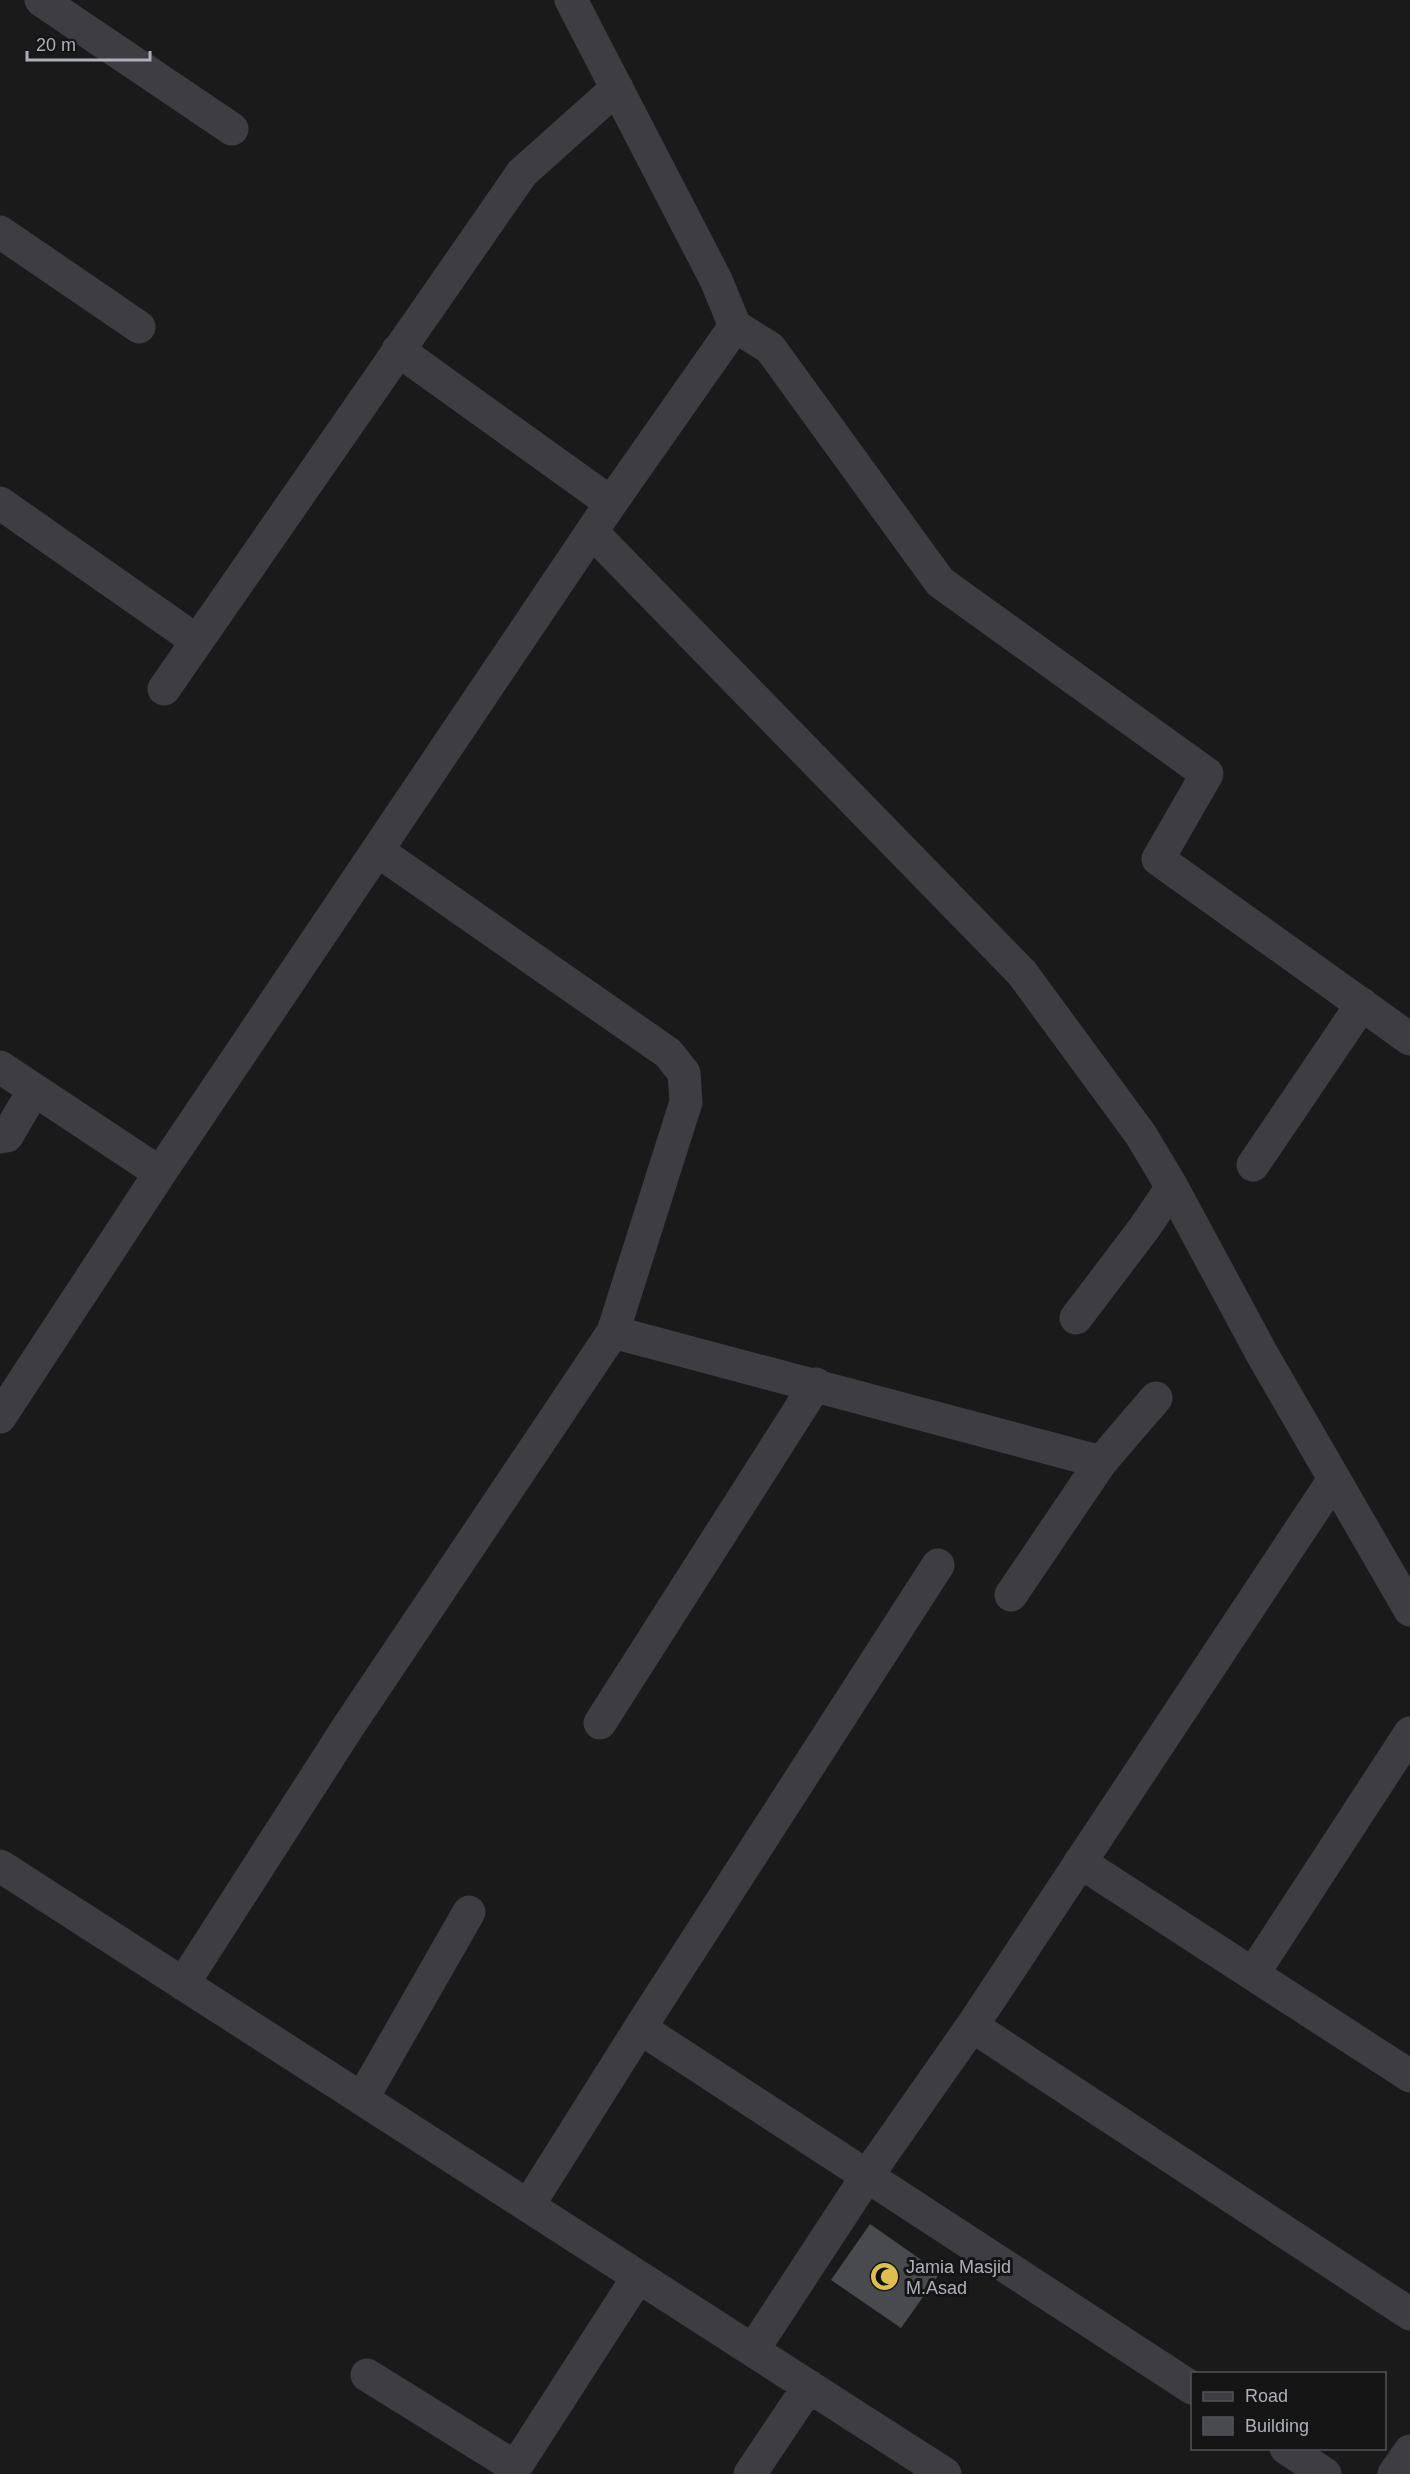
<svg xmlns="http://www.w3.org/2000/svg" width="1410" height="2474" font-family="Helvetica,sans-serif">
<rect width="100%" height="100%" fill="#1a1a1b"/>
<!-- building -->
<path fill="#494a4d" d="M870,2224L940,2273L901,2328L831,2280Z"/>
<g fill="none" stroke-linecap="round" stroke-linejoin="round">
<!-- minor -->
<path stroke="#3d3d42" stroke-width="33" d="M41,0L232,129
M0,232L139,327
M735,326L770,348L940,582L1207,774L1158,859L1410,1039
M398,350L611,503
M0,503L197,641
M593,533L1022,973L1141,1135L1172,1187L1262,1354L1410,1610
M164,689L522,173L617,88
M0,1067L160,1173
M0,1137L7,1136L34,1090
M1253,1165L1362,1004
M1076,1318L1145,1227L1172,1187
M613,1332L1101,1462
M0,1417L160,1173L611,503L735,326L716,280L571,0
M1334,1479L972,2026L1410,2314
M1011,1595L1101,1462L1156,1398
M600,1723L816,1384
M1080,1862L1410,2076
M0,1866L945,2474
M1253,1974L1410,1733
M183,1984L348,1727L613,1332L686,1102L684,1073L668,1053L378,851
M640,2028L938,1565
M362,2099L469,1912
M528,2206L640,2028L1192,2388
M753,2350L867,2176L972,2026
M367,2375L515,2467
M1286,2448L1325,2474
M511,2474L638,2277
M750,2474L809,2386
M1394,2474L1410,2451"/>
</g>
<!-- icons -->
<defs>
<symbol id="mosque-disc" viewBox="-11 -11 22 22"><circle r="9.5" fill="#debe4f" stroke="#151516"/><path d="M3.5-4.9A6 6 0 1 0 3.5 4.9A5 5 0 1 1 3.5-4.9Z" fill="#111"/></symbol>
</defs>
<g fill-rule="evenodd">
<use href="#mosque-disc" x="868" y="2260" width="33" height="33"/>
</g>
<g text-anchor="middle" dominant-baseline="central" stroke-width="6" stroke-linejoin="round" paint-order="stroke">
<!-- poi labels -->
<g font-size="18" fill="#aeb0b9" stroke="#151516" text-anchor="start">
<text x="906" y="2267">Jamia Masjid<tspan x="906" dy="21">M.Asad</tspan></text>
</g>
</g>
<!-- legend -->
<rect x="1191" y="2372" width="195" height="78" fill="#151516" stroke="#525357" stroke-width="1.5"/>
<rect x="1203" y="2392" width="30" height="9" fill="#3d3d42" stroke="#525357" stroke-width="1.5"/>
<text x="1245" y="2402" font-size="18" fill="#aeb0b9">Road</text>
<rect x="1203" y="2417" width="30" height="18" fill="#494a4d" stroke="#525357" stroke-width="1.5"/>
<text x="1245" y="2432" font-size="18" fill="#aeb0b9">Building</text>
<!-- scale -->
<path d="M27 51v9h123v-9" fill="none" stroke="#aeb0b9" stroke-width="3"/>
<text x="36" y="51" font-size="18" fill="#aeb0b9" stroke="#151516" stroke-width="4.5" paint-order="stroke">20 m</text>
</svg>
